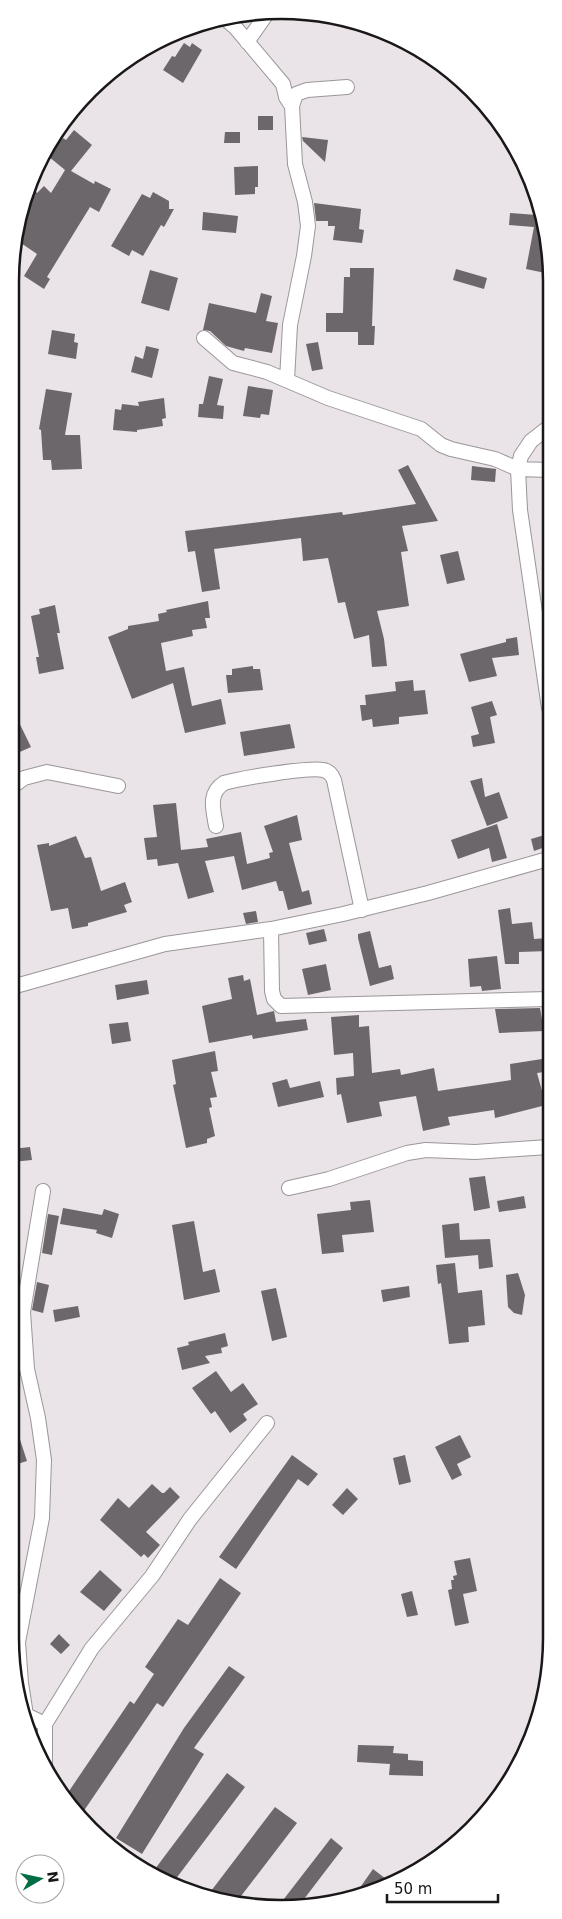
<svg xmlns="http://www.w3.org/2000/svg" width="562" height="1919" font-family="'DejaVu Sans',sans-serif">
<rect width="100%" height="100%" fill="#eae4e8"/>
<!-- building -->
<path fill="#6c676a" d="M184,43L190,47L192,43L202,50L183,83L163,70L172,56L175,57Z
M258,116H273V130H258Z
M74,130L92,145L71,171L94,184L95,181L111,189L99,212L90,207L47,277L50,279L44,289L24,276L37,254L15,239V228L32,187L37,193L44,186L51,193L65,170L48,156L63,138L66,140Z
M225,132H240V143H224Z
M302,137L328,140L325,162L303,141Z
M258,166V187H255V194L235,195L234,167Z
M153,192L169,201V209H174L164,227L161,225L143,256L132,250L129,256L111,246L142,194L150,198Z
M314,203L361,209L359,229L364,230L362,243L333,240L335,226H328V221H316Z
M539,205L550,246V274L526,269L534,227L509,225L510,213L537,215Z
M203,212L238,216L236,233L202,230Z
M350,268H374L372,326H375L374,345H358V332H326V313H343L344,277H350Z
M456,269L487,278L484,289L453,280Z
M150,270L178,278L169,311L141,303Z
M261,293L272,296L266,321L278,323L272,353L245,348L244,351L226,346L210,331L203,330L209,303L256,313Z
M52,330L75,334L74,342L78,343L76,359L48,354Z
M318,342L323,369L312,371L306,344Z
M146,346L159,349L152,378L131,372L135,356L143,359Z
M209,376L223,379L217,405L224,406L223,419L198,417L199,404H203Z
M248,386L273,390L269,415L261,414L260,418L243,416Z
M46,389L72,393L65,435H80L82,469L52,470L51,460H43L41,430L39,429Z
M164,398L166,418L162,419L163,426L137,430V432L113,430L115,409L121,410L122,404L139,406L138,402Z
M408,465L438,521L402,526L408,551L401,552L409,606L377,611L384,639L387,666L372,667L369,635L354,639L345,602L338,603L328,558L303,561L301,538L214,549L220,589L202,592L195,551L188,552L185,531L342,512L343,515L416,504L398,470Z
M472,466L496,469L495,482L471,480Z
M458,551L465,580L447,584L440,555Z
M208,601L210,618H205L207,628L192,630L193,636L161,643L166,671L184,667L192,706L221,699L226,724L185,733L173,683L132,699L108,637L128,629V626L159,621L158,614L167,612L166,610Z
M55,605L60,633H57L64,669L39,674L36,657H39L31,616L40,614L39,609Z
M517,637L519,655L492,658L497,676L469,682L460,654L506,642V639Z
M253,666V669H260L263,690L228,693L226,675H232V669Z
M413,680L414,691L425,690L428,714L399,717V724L373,727L372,719L362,721L360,705H366L365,695L396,691L395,682Z
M492,701L497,715L490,717L495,743L473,747L471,736L479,734L471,707Z
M13,710L31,747L13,755Z
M290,724L295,748L244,756L240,732Z
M482,778L485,797L499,792L508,818L487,826L470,781Z
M176,803L181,850L208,847L206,839L241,832L247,864L270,858L269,853L273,852L264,826L297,815L302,840L289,843L302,892L309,890L312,904L288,910L283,891H279L276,881L242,890L234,856L205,861L214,892L188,899L178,863L158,866L157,859L147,860L144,838L157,837L153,805Z
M497,824L507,858L492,862L489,848L458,859L451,840Z
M548,834V846L534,851L531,839Z
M76,836L85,858L91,857L101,891L125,882L132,902L124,905L127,912L88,923V926L72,929L68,908L51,911L37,845L49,843V846Z
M510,908L512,924L532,922L534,939L548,938V951L519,952V964H505L498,910Z
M256,911L258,922L246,924L243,913Z
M324,929L327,941L309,945L306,933Z
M370,931L379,968L391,965L394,979L370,986L358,938V934Z
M497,956L501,989L482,991L481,986L470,987L468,959Z
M326,964L331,990L308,995L302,969Z
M243,975L244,981L250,979L257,1015L274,1011L276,1022L306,1019L308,1030L253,1039L252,1035L209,1043L202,1006L232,999L228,978Z
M147,980L149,994L117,1000L115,985Z
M540,1008L544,1031L499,1033L495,1009Z
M359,1015V1027L369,1026L372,1073L400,1069L401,1075L434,1068L438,1091L511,1080L510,1064L542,1059L544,1072L537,1073L546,1105L495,1118L494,1110L448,1117L450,1125L423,1131L416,1096L379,1102L382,1116L347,1123L341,1094L337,1095L336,1078L354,1076L353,1053L334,1055L331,1017Z
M128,1022L131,1041L112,1044L109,1024Z
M215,1051L218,1071L211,1072L217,1097L210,1098L212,1107L209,1108L215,1136L207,1139V1143L186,1148L173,1085L176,1084L172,1060Z
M287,1079L290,1088L320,1081L324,1097L278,1107L272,1083Z
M30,1147L32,1160L12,1162V1149Z
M485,1176L490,1208L474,1211L469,1178Z
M524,1196L526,1208L499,1212L497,1201Z
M370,1200L374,1232L342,1235L344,1252L322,1254L317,1214L351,1210L350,1202Z
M63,1208L102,1215L104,1209L119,1214L112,1238L96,1233L97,1230L60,1224Z
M48,1214L59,1216L52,1255L42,1253Z
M194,1221L203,1272L215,1269L220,1292L184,1300L172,1225Z
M459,1223L460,1240L490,1239L493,1267L479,1269L478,1255L445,1258L442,1225Z
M455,1263L458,1293L482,1290L485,1325L468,1327L469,1342L449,1344L441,1283L438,1284L436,1265Z
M518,1273L525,1295L522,1315L514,1313L508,1307L506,1275Z
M37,1282L49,1285L43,1313L32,1310Z
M409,1286L410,1297L383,1302L381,1290Z
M276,1288L287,1337L272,1341L261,1291Z
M78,1306L80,1317L55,1322L53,1310Z
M225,1333L228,1346L221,1348L222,1353L205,1356L210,1363L182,1370L177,1348L189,1345L188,1342Z
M216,1371L231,1392L243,1383L258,1404L243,1414L247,1420L230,1433L215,1411L211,1414L192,1388Z
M13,1418L27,1461L11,1466V1419Z
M460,1435L471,1457L457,1464L462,1475L452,1480L435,1447Z
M292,1455L318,1474L308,1486L298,1479L236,1569L219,1557Z
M405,1455L411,1482L399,1485L393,1458Z
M152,1484L162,1493H164L170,1487L180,1497L146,1532L160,1545L148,1558L144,1554L141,1557L100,1520L118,1498L129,1508Z
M347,1488L358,1499L343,1515L332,1505Z
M470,1558L477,1591L463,1594L469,1623L455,1626L448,1590L452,1589L451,1580H454L453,1576L457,1575L454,1561Z
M100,1570L122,1590L104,1611L80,1592Z
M220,1578L241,1593L163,1707L157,1703L79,1818L65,1797L130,1701L134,1704L154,1674L145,1667L178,1619L188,1625Z
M412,1591L418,1615L407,1617L401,1594Z
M59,1634L70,1645L61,1654L50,1644Z
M229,1666L245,1677L194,1748L204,1754L142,1854L116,1838L184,1728Z
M358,1745L394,1746L393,1753L408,1754V1760L423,1761V1776L389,1775L390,1764L357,1762Z
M227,1773L245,1787L172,1884L167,1883L155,1874V1869Z
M275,1807L297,1823L235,1904L208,1895Z
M331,1838L343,1848L301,1903L280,1904Z
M373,1869L390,1882L352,1899Z"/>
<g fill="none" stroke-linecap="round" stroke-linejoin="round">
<defs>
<path id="street" d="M223,17L235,27L283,84L286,97L292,106
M247,42L266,15
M204,338L233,363L267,372L328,398L421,429L441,445L451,449L495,459L518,469L549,470
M287,380L290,325L304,256L308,226L305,202L295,164L292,106L296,94L307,90L347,87
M549,708L520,510L518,469L521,456L531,441L549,427
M13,786L24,778L47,772L118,786
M216,826C213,809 208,793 224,783C240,778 310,767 323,770C329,771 332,775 334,780L362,910
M271,929L272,991L274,999L281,1006L548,999
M12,987L165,944L271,929L343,914L428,893L548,859
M289,1188L329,1179L407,1153L426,1150L475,1152L548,1147
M43,1191L23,1312L27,1369L38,1418L44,1460L42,1518L18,1642L21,1683L26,1715L45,1724
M45,1765V1724L92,1648L152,1576L190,1519L267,1423"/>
</defs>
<!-- street casing -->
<use href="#street" stroke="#9b9699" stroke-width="16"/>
<!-- street -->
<use href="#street" stroke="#fff" stroke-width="14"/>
</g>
<!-- crop -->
<path d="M0 0H562V1919H0ZM281 19H281A262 262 0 0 1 543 281V1638A262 262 0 0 1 281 1900H281A262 262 0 0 1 19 1638V281A262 262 0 0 1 281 19Z" fill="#fff" fill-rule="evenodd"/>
<path fill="none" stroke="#191718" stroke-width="2.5" d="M281 19H281A262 262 0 0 1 543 281V1638A262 262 0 0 1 281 1900H281A262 262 0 0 1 19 1638V281A262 262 0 0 1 281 19Z"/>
<!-- north arrow -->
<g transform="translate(40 1879) rotate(81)"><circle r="24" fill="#ffffff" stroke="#a3a2a3"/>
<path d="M0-4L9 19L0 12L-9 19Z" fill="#026d44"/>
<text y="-8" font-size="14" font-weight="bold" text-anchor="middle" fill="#191718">N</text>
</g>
<!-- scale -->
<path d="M387 1894v8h111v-8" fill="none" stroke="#191718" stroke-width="2.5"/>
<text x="394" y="1894" font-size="15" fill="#191718" stroke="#ffffff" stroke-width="4" paint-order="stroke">50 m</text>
</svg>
